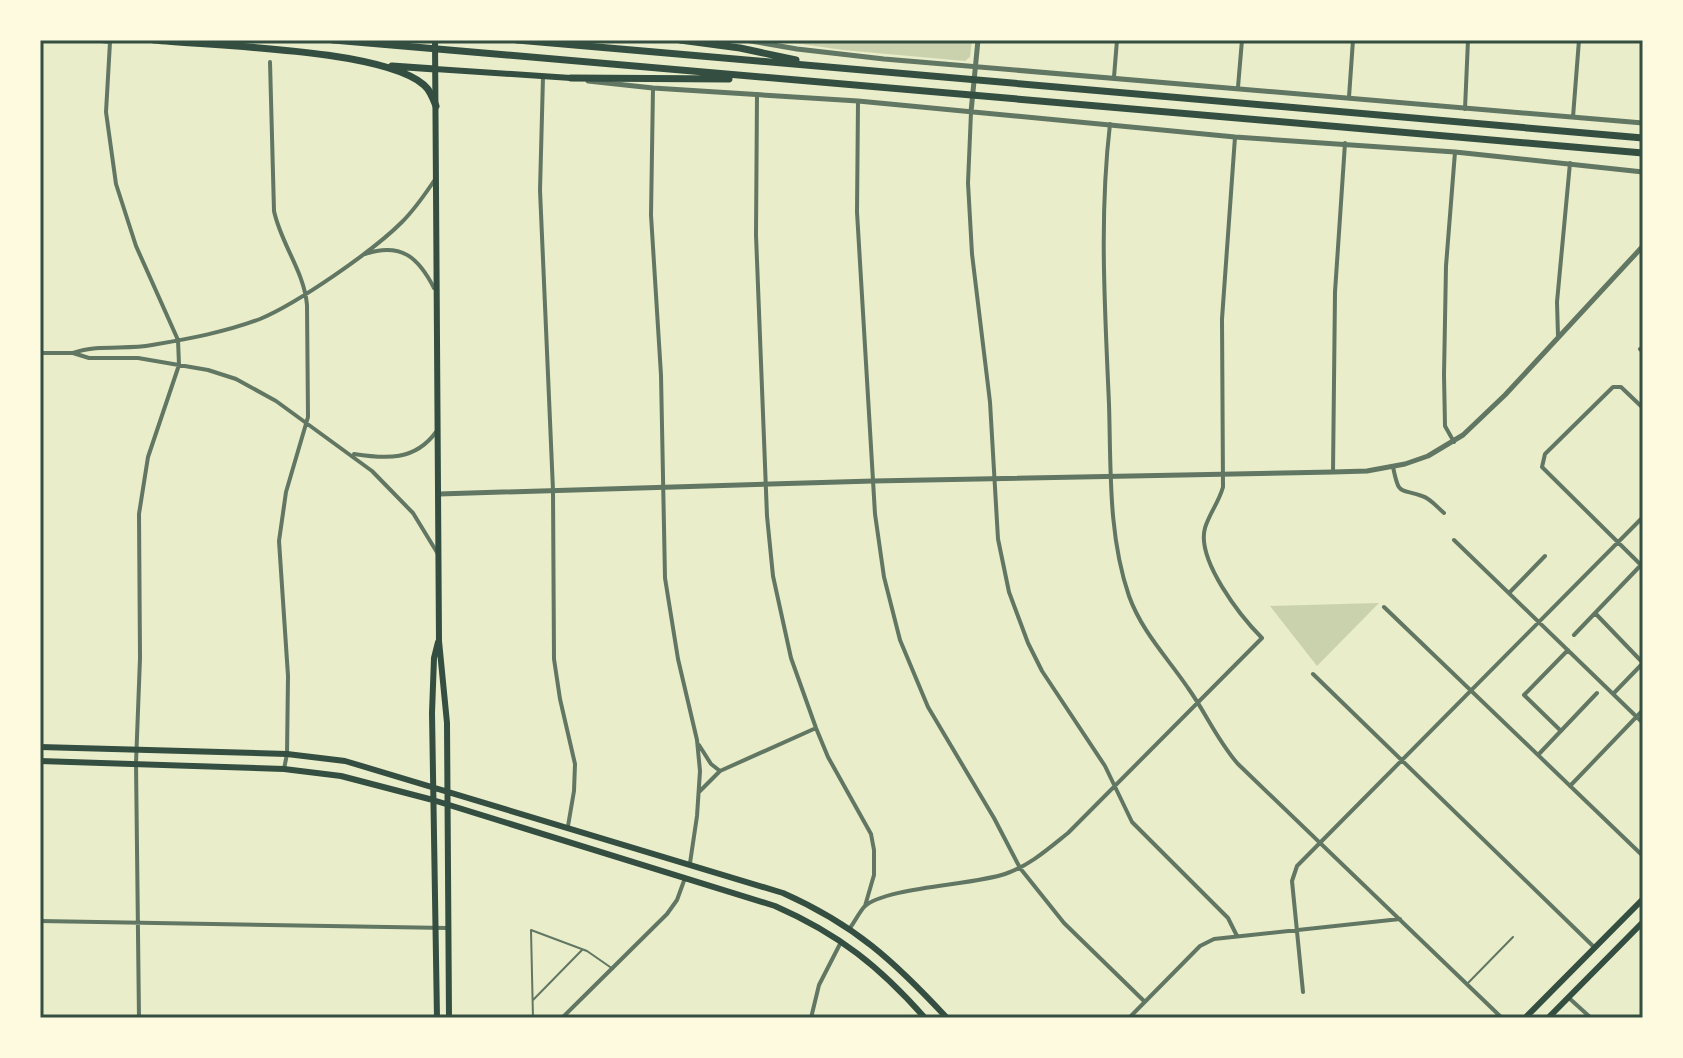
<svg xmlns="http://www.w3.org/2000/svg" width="1683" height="1058" font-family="'Noto Sans',sans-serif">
<rect width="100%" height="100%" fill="#e9edc9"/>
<!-- green -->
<path fill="#cad2ad" d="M774,40H972L970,57L965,61L843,50Z
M1379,603L1317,666L1270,606Z"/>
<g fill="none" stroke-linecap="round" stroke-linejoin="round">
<!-- service -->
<path stroke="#617663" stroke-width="2" d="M1468,983L1513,937
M533,1000L582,950
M533,1018L531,930L587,951L613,969"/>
<!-- minor -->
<path stroke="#617663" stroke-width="4" d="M92,40L110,42L106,112L116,184L136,246L178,340L179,365L148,457L139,514L140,658L136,763L139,1018
M270,62L274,211C281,244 304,271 307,305L308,417L286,492L279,541L288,676L287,754L284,769
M543,77L540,190L553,490L554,659L560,699L575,764L574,791L568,826
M1114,77L1117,40
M1238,87L1242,40
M653,88L651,215L661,375L665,578L678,659L697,740L700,771L697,816L690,863
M757,94L756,235L767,516L773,576L791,658L816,728L828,757L871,834L874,850V875L865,906
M1349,97L1353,40
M858,101L857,212L875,514L884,577L900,640L928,707L994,818L1020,868L1064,923L1144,1001
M1465,109L1468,40
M971,112L968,183L972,254L990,402L998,539L1009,592L1028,643L1042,671L1105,766L1132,822L1228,918L1237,936
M1573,117L1579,40
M1110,124C1099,218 1105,310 1109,404C1111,468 1108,535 1129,596C1142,632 1167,657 1188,688C1206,713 1217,740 1238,764L1502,1018
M365,254C401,242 418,257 434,288
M1558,336L1557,302L1570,163
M1640,349L1643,352
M40,353H73L89,358H138L208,370L236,379L276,401L372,471L413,513L438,554
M73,353C99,344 126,350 152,345C188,339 226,332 260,319C298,303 373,251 402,222C415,209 426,193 436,178
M1643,408L1621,387H1613L1545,454L1542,467L1643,567
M1454,442L1445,426L1444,375L1446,266L1455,152
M354,454C386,459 415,461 436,432
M1393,467C1399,496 1399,488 1422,496C1430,498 1437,507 1444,513
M1333,472L1335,292L1345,143
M1454,540L1643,723
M1509,593L1545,556
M1384,607L1643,856
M1595,613L1643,663
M1574,635L1641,565
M1313,674L1595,948
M1613,694L1643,663
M1561,731L1524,695L1568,650
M699,745L711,764L720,771
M1538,755L1597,693
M1570,786L1643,710
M700,791L720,771L816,728
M40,921L447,928
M850,928C855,921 859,913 864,907C884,887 974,885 1005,874C1029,866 1048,849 1068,833L1262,638C1241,617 1196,560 1205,528C1209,514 1219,502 1223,487L1222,319L1235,137
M1303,992L1292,881L1297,866L1643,517
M1569,998L1591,1018
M562,1018L667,914L677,900L685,878
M811,1018L819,985L841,942
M1129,1018L1200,946L1214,939L1400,919"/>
<!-- tertiary -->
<path stroke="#617663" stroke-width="5" d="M745,40L797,49L884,59L1643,123
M588,81L653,88L858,101L1235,137L1455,152L1643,172
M971,112L978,40
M439,494L873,481L1333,472L1367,471L1405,464L1428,456L1463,435L1505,395L1643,246"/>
<!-- secondary -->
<path stroke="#344e41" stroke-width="6" d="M435,40L439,641L447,723L449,1018
M435,69L571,78
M40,747L287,754L345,761L783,893C855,925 894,961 947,1018
M40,761L284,769L341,776L433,800L775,906C839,934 880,967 925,1018
M437,1018L432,713L434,658L438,642
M1525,1018L1643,899
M1548,1018L1643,922"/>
<!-- motorway -->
<path stroke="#344e41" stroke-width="7" d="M154,40C213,46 383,49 424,85C430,90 433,98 436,106
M333,40L1643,153
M517,40L1643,138
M680,40L740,48L796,60
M392,66L435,69
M571,78L729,79"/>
</g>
<!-- border -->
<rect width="1683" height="1058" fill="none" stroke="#fefae0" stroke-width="84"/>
<rect x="42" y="42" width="1599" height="974" fill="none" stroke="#344e41" stroke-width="3"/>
</svg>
